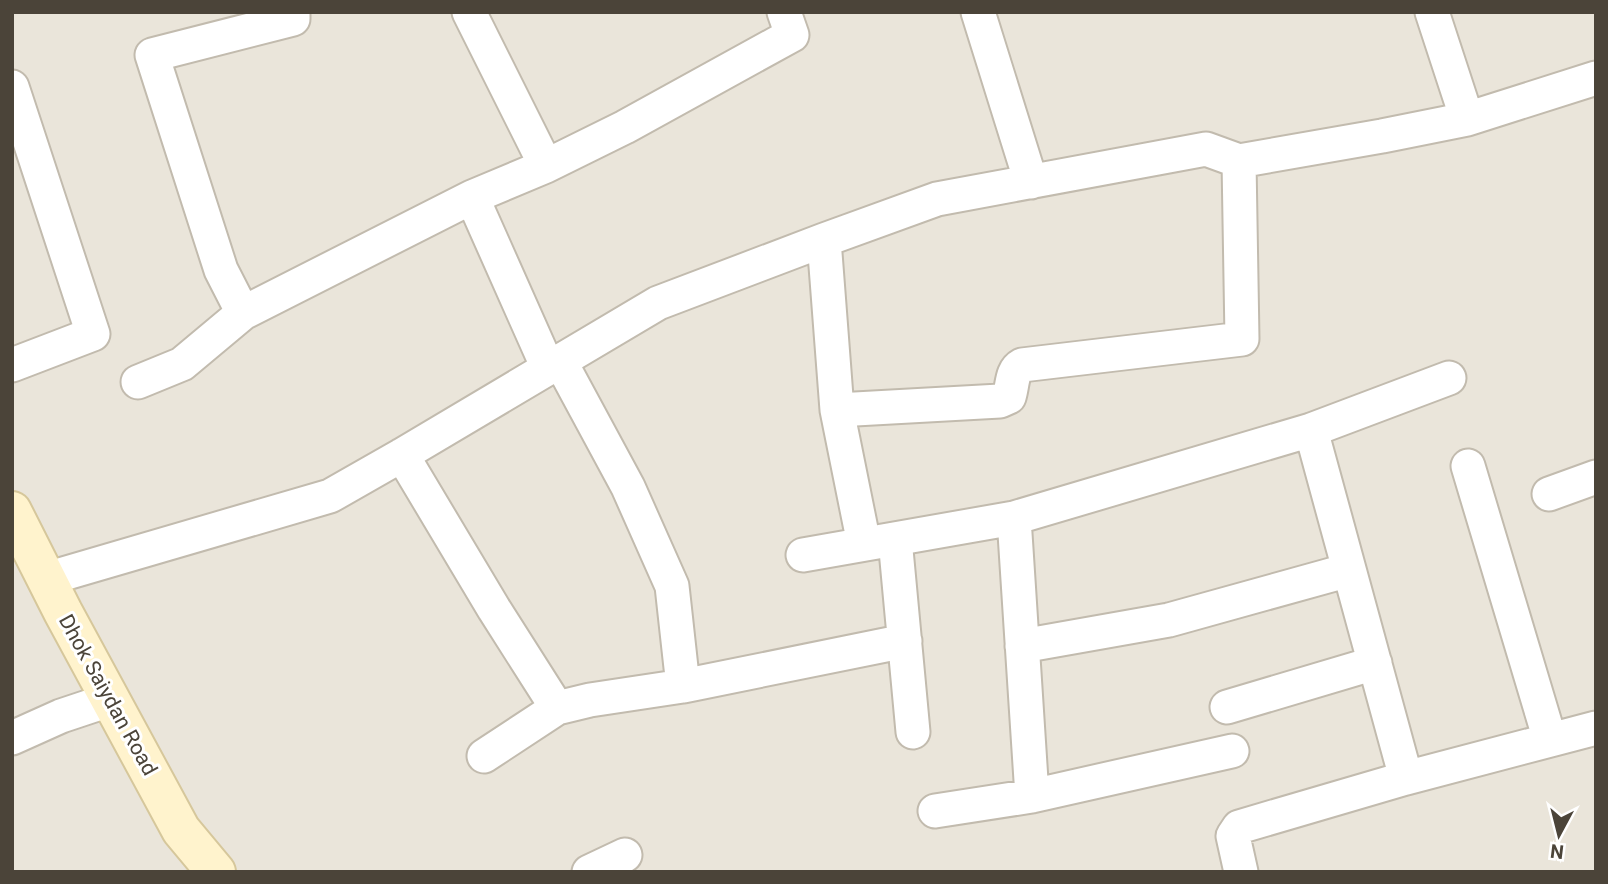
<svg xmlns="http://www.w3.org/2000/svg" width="1608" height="884" font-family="Roboto,sans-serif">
<rect width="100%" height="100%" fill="#f6f3ec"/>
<!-- residential -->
<path fill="#eae5da" d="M12,12H1596V872H12Z"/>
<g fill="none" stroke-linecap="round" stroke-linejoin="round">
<defs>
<path id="street" d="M469,12L546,166
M978,12L1031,182
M1432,12L1467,119
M12,87L93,334L12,365
M472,197L546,166L625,127L792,35L784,12
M824,240L837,410L864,544
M243,313L221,270L152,55L293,19V12
M560,361L628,487L672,586L683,686
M138,382L182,364L243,313L472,197L548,368
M837,410L1000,401L1009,397C1013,385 1011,371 1022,365L1242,339L1239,161
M1311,430L1406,778
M402,455L494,609L557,708
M1468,466L1550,740
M1549,494L1596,477
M1014,518L1032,796
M895,539L913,732
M803,555L1014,518L1311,430L1449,378
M46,579L330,496L402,455L658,303L824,240L937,199L1206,149L1239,161L1382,136L1467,119L1596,78
M1022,646L1169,620L1349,570
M1227,707L1375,663
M12,738L61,716L112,699
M484,756L557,708L590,700L683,686L905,641
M935,811L1032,796L1232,751
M589,872L625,855
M1241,872L1233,836L1239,827L1406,778L1596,728"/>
<path id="secondary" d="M12,511L63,612L181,830L216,872"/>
</defs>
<!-- street casing -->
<use href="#street" stroke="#c2bbae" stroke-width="37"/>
<!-- secondary casing -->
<use href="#secondary" stroke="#d6c79b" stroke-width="42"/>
<!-- street -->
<use href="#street" stroke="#fff" stroke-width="33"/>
<!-- secondary -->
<use href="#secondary" stroke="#fff3cd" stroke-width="38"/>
</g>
<g text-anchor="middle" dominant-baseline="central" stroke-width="6" stroke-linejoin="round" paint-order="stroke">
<!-- street labels -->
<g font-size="21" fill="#4b4439" stroke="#fff">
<text transform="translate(108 695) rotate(61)">Dhok Saiydan Road</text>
</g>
</g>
<!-- border -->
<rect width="1608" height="884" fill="none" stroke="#4b4439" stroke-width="28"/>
<!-- north arrow -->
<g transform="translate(1559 835) rotate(187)" stroke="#ffffff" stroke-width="5" paint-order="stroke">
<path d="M0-5L12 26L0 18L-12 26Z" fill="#4b4439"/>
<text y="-10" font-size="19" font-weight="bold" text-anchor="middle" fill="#4b4439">N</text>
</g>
</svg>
